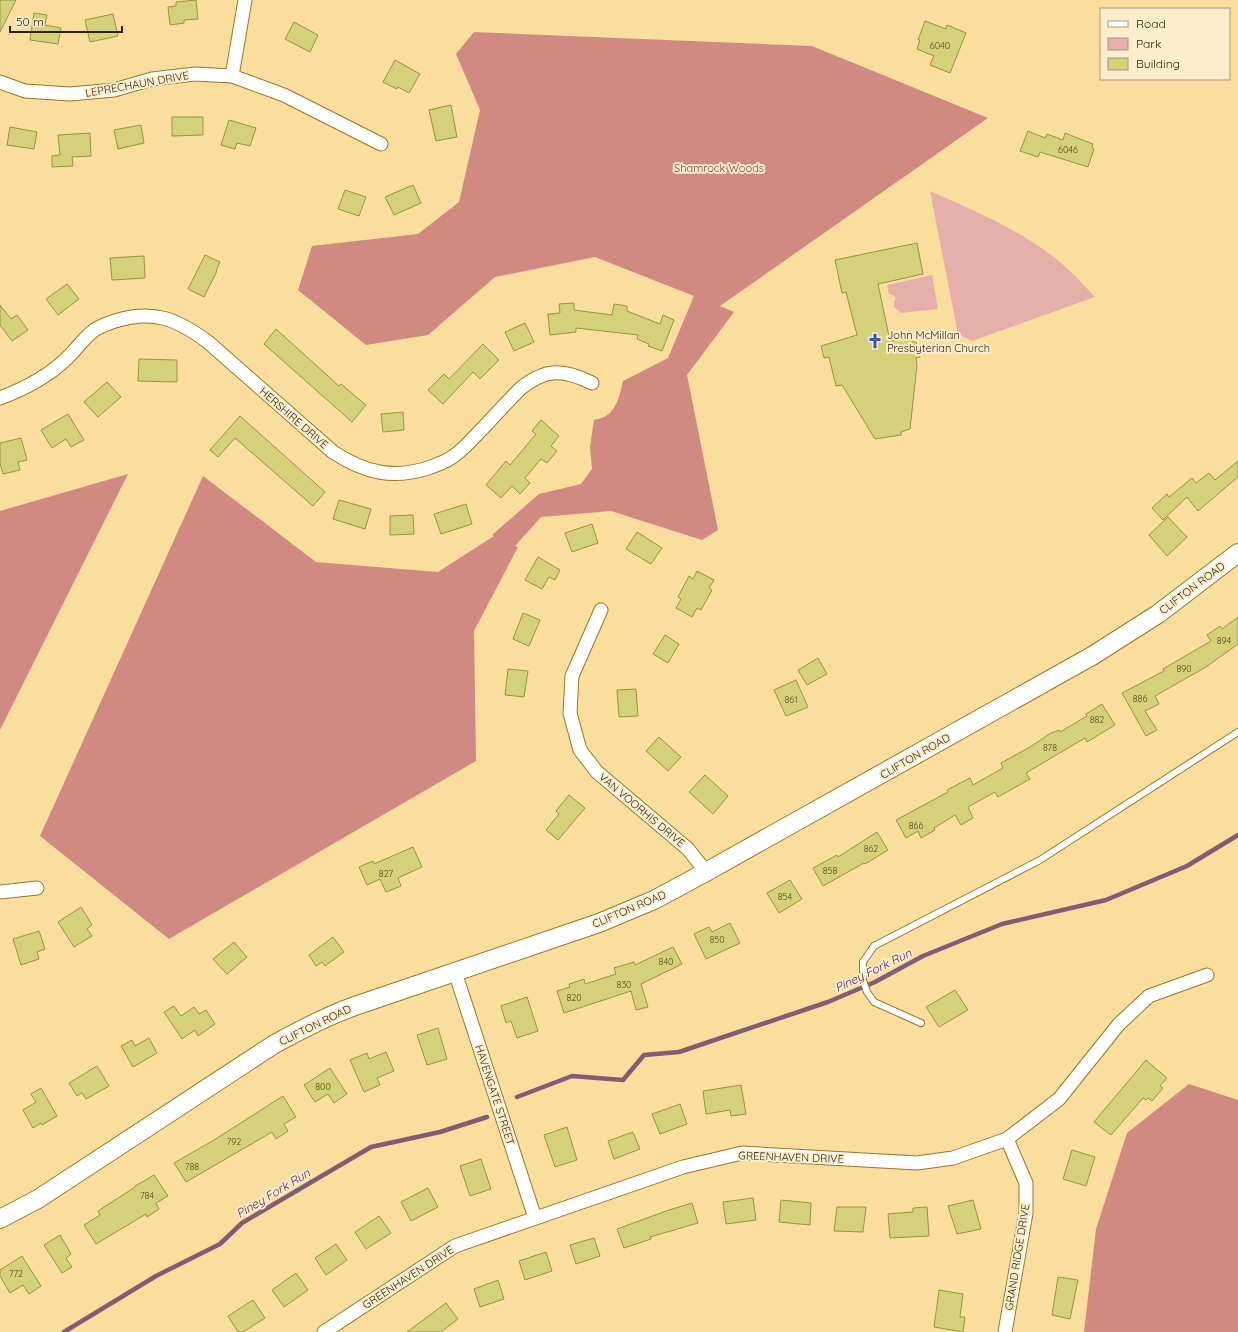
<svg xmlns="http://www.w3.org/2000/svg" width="1238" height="1332" font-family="Quicksand,sans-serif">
<rect width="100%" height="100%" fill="#fade9d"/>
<!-- green -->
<path fill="#e4b0a9" d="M930,191C978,212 1030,234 1069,270C1078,278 1086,288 1095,297L972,341L958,334Z
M932,275L938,309L901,313L894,307V302L896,298L893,295L889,294L887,285Z"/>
<!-- forest -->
<path fill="#d18a82" d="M474,32L812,46L988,118L720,306L734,312L687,375L718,530L702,540L611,511L541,517L515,546L518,547L474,631L476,761L169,939L40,836L203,476L316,562L438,572L494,536L492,535L539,494L581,484L592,469L590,447L594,420C598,419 603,418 606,416C618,408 620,393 623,381L668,358L694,296L595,257L495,277L428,335L366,345L298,290L312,246L418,234L459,202L480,110L456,54Z
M128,474L0,730V511Z
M1189,1084L1238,1100V1332H1084L1096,1229L1127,1133Z"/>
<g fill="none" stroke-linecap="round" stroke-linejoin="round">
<!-- stream -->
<path stroke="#815c74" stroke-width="4.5" d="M517,1097L572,1076L623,1080L644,1055L679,1052L828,1002L875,982L923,956L1002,924L1106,900L1187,866L1238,835
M64,1332L156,1276L220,1244L242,1223L371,1147L440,1132L487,1117"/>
</g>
<!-- building -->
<path fill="#d4d17a" stroke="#99953e" d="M0,0H16L0,32Z
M196,0L198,19L184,20V23L170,25L168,7L176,6V2Z
M34,13L47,15L45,25L61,28L58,44L30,40Z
M113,14L118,36L90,42L85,20Z
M925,21L946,29L947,25L966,33L950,73L930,65L934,56L917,49L920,40H918Z
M294,22L318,35L310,52L285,39Z
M395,60L420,74L409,93L398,87L397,89L383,82Z
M451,105L457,137L436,141L429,110Z
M172,117H203V135L172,136Z
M229,120L256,128L250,146L237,143L235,149L221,145Z
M141,125L144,143L118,149L114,130Z
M10,127L37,132L34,149L7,145Z
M1028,131L1045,138L1047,134L1063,140L1065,133L1093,144L1092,148L1094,149L1088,167L1040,152L1038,157L1020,151Z
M90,133L91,156L72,157L73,166L52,167V156L60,155L58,135Z
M413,185L421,203L394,215L385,197Z
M345,190L366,197L359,216L338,209Z
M917,243L923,274L878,284L890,341L911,336L912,342H916L920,357L916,358L917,365L910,429L901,432V435L875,439L842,385L836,386L829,357L824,358L821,346L857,335L846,292L842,293L835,260Z
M205,255L220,262L216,271H217L204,297L188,289Z
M144,256L145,278L112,280L110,258Z
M67,284L79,299L58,315L46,299Z
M574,303V310L612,315L614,304L627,306V311L660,324L663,315L674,320L662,351L648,346L649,344L637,339L638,335L576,328V332L550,335L548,314L560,313L559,304Z
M0,305L11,319L17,315L28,330L12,341L0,325Z
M525,323L534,342L514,351L505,332Z
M276,329L339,386L341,384L366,405L352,422L264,344Z
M483,344L499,360L480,379L473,372L443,404L428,390L444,374L449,379Z
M139,359L177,360V382L138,381Z
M107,382L121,397L98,417L84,402Z
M403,412L404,430L383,432L381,414Z
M68,414L84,440L71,447L66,439L52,448L41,430Z
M240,416L325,492L313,506L235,438L218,457L210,450Z
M541,420L559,436L551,446L557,451L547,463L541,459L525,478L530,483L520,494L512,486L501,498L486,485L506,461L510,465L536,434L532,431Z
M21,438L27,460L18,462L20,470L3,474L0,463V443Z
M1238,461V477L1198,511L1187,497L1163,520L1152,508L1167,494L1169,497L1192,478L1196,483L1209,473L1215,480Z
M339,500L371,509L365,529L333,519Z
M466,504L472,524L441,534L434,514Z
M413,515L414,534L390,535V516Z
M1168,517L1187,537L1167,556L1149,535Z
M592,524L598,543L572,552L565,533Z
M637,532L662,548L651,564L626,549Z
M538,557L560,570L555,580L549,577L542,589L525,580Z
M697,571L714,580L709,588L712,590L701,610L697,608L692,617L676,608L681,599L678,597L689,576L693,579Z
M523,613L540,620L529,646L513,639Z
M1238,617V644L1206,667L1155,696L1159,704L1145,711L1157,730L1146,736L1122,693L1164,671L1163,669L1211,641L1207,635L1220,626L1222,629Z
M665,635L679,644L668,663L653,654Z
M818,658L827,674L807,685L798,670Z
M508,669L528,671L524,697L505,695Z
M796,680L808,707L786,716L774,690Z
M636,689L638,716L619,717L617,690Z
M1102,704L1115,725L1087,742L1085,738L1026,773L1030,779L998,797L995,792L968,807L973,818L961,825L955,815L934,828L935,830L921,838L918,831L906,838L896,820L948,792L947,790L970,778L973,785L1003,768L1001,763L1030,747L1051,733L1059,730L1060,732L1087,716L1086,714Z
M659,737L681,757L668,771L646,751Z
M705,775L728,796L713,814L689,792Z
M569,795L585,808L558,840L546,830L559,814L556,811Z
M877,832L888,850L865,864L864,863L823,886L813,868L837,855L838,857Z
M413,847L422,867L398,878L401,886L386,892L380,879L367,885L359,867L373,861L374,864Z
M790,880L802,899L779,913L767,893Z
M81,907L92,925L87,929L92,936L74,947L58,922Z
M730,923L740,943L706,959L694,934L709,927L712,932Z
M39,931L45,949L37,952L39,959L21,965L13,939Z
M333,937L344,952L325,966L322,962L316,966L309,955Z
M234,942L247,957L227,974L213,959Z
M673,947L682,964L641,984L648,1007L636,1010L631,991L564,1013L557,991L570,987L569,984L584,979L585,984L616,974L614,968L634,962L635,965Z
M955,990L968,1010L939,1027L926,1007Z
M527,997L538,1031L517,1038L511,1021L506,1023L501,1006Z
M174,1006L181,1016L194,1007L199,1014L206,1010L215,1024L198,1036L195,1030L182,1039L164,1012Z
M438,1028L447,1059L427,1065L417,1035Z
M149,1038L157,1053L133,1067L121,1046L132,1040L135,1046Z
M386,1052L394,1071L377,1078L380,1085L364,1092L350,1060L367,1053L369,1059Z
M1146,1060L1167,1078L1160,1086L1163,1088L1152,1101L1148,1098L1146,1100L1143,1098L1111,1135L1094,1122Z
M97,1066L109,1086L86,1099L82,1093L77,1096L69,1083Z
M330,1068L347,1094L334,1103L328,1094L315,1102L304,1085Z
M741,1085L746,1114L731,1116L730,1110L706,1114L703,1091Z
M41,1088L57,1116L42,1125L41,1123L33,1128L23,1110L36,1102L31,1094Z
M283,1096L296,1117L284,1124L288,1131L276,1139L272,1132L186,1182L174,1163L214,1140Z
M680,1104L687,1124L660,1134L652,1114Z
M567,1127L577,1160L555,1167L544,1135Z
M633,1132L640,1149L614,1159L608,1141Z
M1072,1150L1095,1157L1086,1186L1063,1179Z
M481,1159L491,1189L470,1196L460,1166Z
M154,1175L168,1196L156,1203L159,1209L147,1217L146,1214L96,1244L84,1225L100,1215L98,1211L135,1187V1186L144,1181Z
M428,1188L438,1207L411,1221L401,1202Z
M753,1198L756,1220L726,1224L723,1202Z
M781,1200L811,1203L810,1225L779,1222Z
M973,1200L981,1229L957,1234L948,1206Z
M692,1203L698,1223L650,1237L651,1239L624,1248L617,1229L669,1210Z
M837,1207H866L863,1232L834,1231Z
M927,1207L929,1236L890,1238L888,1214L913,1212V1208Z
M379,1216L391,1233L366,1249L355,1232Z
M60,1235L71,1254L66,1258L72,1267L62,1273L44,1245Z
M594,1238L600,1256L576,1264L570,1245Z
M336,1244L347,1260L326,1275L315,1258Z
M546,1252L552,1271L525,1280L519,1261Z
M22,1256L41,1286L29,1294L23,1285L10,1293L0,1276V1270Z
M296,1273L308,1290L284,1307L272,1290Z
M1058,1277L1078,1280L1070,1319L1052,1315Z
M498,1280L504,1299L480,1307L474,1289Z
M939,1290L963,1294L960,1317H965L963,1332L934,1327Z
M253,1300L265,1318L243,1332H238L228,1316Z
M446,1303L458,1319L441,1332H407Z"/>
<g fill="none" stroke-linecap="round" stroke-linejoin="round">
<defs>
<path id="service" d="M921,1023L874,1002L867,992L863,980V962L874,946L1040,860L1238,732"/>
<path id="minor" d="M232,76L245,0
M0,82L25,91L70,94L114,90L152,79L195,74L232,76L284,95L381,144
M0,398C24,389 47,377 65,360C75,351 83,339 93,331C99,326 107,324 115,321C153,309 177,319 208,342L333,452C365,473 394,480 431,467C439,464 448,461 455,455C466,447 474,437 483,428C496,414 508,401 521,388C546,368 564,369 592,383
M601,610L572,676L570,713L580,750L597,772L688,849L706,872
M0,892L37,888
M455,972L535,1218
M324,1332L455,1246L683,1167L742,1153L917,1163L953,1158L1007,1139L1059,1099L1119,1024L1149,996L1207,975
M1005,1332L1026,1213V1183L1007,1139"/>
<path id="secondary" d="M0,1219L38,1199L273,1045C300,1030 327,1016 355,1006L599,923L654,900L706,872L1092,656L1158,614L1238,553"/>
</defs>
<!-- service casing -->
<use href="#service" stroke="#9a7820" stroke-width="8"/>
<!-- minor casing -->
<use href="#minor" stroke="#9a7820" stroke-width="15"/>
<!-- secondary casing -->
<use href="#secondary" stroke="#9a7820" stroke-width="20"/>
<!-- service -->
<use href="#service" stroke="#fff" stroke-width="6"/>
<!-- minor -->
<use href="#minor" stroke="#fff" stroke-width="13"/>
<!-- secondary -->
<use href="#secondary" stroke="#fff" stroke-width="18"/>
</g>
<!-- icons -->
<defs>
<symbol id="church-bare" viewBox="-9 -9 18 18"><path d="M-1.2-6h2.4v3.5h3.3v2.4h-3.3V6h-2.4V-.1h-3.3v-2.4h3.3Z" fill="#3355c6" stroke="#fbedcd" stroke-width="2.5" paint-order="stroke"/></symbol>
</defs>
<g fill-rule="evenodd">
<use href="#church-bare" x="864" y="330" width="22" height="22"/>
</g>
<g text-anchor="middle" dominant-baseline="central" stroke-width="4" stroke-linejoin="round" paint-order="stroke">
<!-- number labels -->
<g font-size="9" fill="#574c1e">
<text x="940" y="45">6040</text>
<text x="1068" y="149">6046</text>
<text x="1224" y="640">894</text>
<text x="1184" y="668">890</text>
<text x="1140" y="698">886</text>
<text x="791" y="699">861</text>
<text x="1097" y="719">882</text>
<text x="1050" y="747">878</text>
<text x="916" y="825">866</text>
<text x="871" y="848">862</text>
<text x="830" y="870">858</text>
<text x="386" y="873">827</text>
<text x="785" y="896">854</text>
<text x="717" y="939">850</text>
<text x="666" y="961">840</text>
<text x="624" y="984">830</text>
<text x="574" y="997">820</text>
<text x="323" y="1086">800</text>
<text x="234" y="1141">792</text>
<text x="192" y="1166">788</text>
<text x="147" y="1195">784</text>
<text x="16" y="1273">772</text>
</g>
<!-- street labels -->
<g font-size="11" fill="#2d1f00" stroke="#fbedcd">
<text transform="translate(137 84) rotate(-10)">LEPRECHAUN DRIVE</text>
<text transform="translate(294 418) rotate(41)">HERSHIRE DRIVE</text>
<text transform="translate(1192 588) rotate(-37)">CLIFTON ROAD</text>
<text transform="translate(915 756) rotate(-30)">CLIFTON ROAD</text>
<text transform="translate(642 810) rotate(40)">VAN VOORHIS DRIVE</text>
<text transform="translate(629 909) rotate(-23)">CLIFTON ROAD</text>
<text transform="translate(315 1025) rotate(-26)">CLIFTON ROAD</text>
<text transform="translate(495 1095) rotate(72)">HAVENGATE STREET</text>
<text transform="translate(791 1157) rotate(2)">GREENHAVEN DRIVE</text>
<text transform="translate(1017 1257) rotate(-81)">GRAND RIDGE DRIVE</text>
<text transform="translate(408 1277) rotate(-33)">GREENHAVEN DRIVE</text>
</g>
<!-- park labels -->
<g font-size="11" fill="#8d3732" stroke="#fbedcd">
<text x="719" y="168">Shamrock Woods</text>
</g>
<!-- poi labels -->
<g font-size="11" fill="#2d1f00" stroke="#fbedcd" text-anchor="start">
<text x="887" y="335">John McMillan<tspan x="887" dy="13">Presbyterian Church</tspan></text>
</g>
<!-- water labels -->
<g font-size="12" font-style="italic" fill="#521754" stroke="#fbedcd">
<text transform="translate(873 970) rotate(-26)">Piney Fork Run</text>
<text transform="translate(273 1193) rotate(-31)">Piney Fork Run</text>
</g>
</g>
<!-- legend -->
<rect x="1100" y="8" width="130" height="72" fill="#fbedcd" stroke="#a99b7b"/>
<rect x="1108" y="21" width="20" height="6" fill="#ffffff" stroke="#a99b7b"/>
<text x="1136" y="28" font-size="12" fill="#2d1f00">Road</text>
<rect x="1108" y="38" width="20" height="12" fill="#e4b0a9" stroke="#a99b7b"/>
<text x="1136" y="48" font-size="12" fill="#2d1f00">Park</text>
<rect x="1108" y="58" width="20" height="12" fill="#d4d17a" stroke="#a99b7b"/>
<text x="1136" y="68" font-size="12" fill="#2d1f00">Building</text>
<!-- scale -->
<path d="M10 26v6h112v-6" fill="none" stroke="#2d1f00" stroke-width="2"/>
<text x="16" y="26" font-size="12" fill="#2d1f00" stroke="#fbedcd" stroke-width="3" paint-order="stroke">50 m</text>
</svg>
